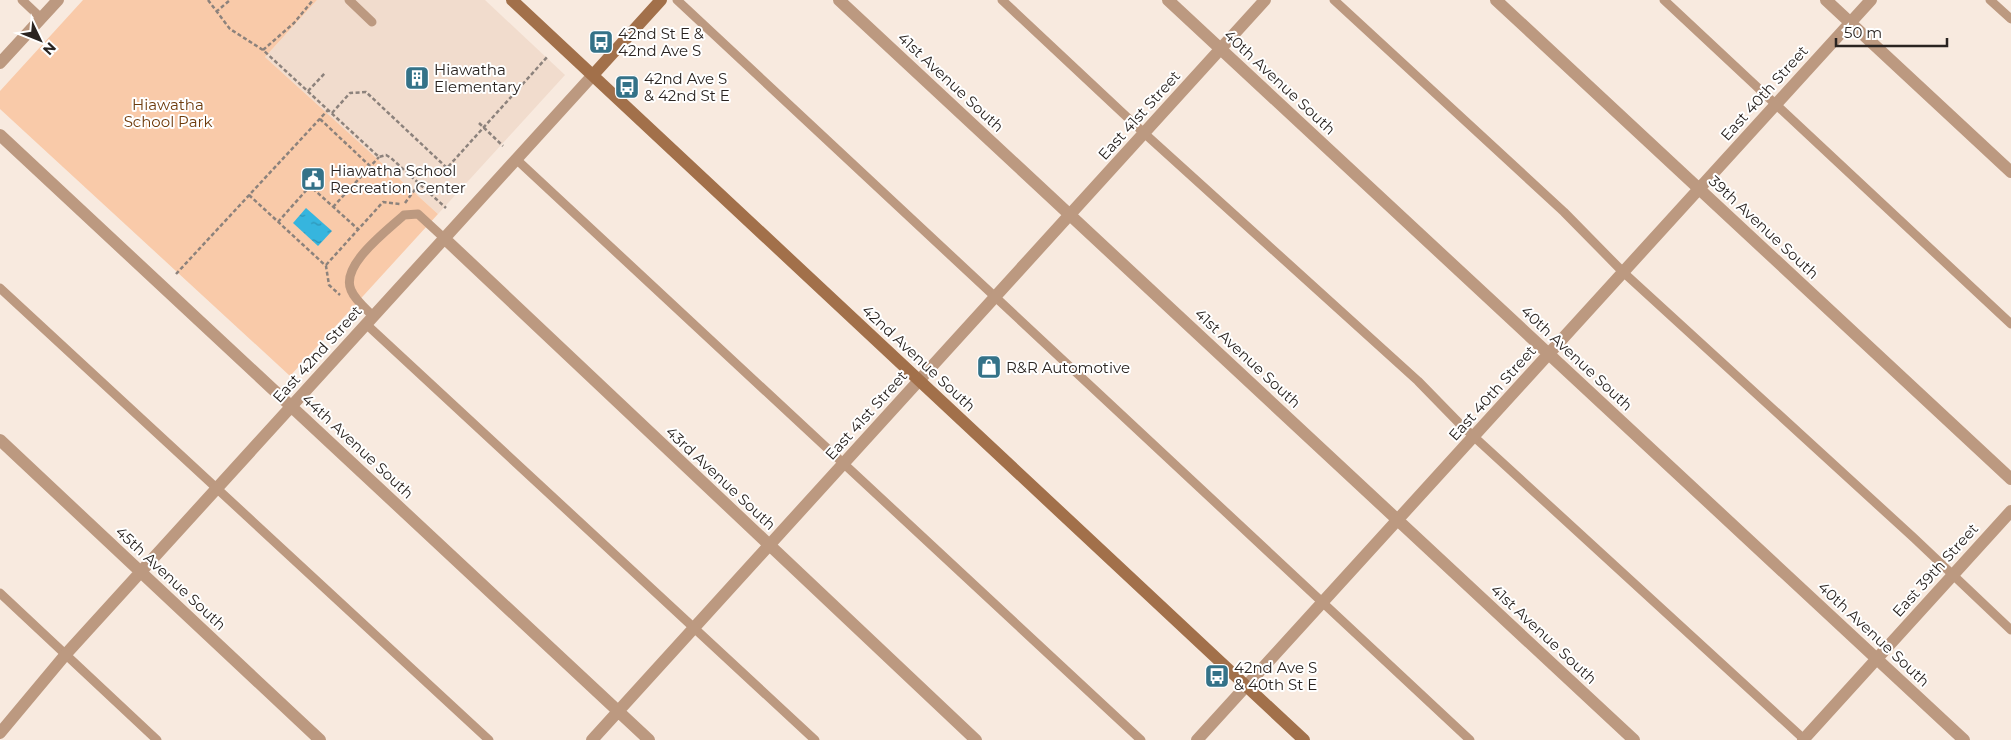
<svg xmlns="http://www.w3.org/2000/svg" width="2011" height="740" font-family="Montserrat,sans-serif">
<defs>
<pattern id="water-ripples" width="26" height="14" patternUnits="userSpaceOnUse" patternTransform="scale(1.25)"><rect width="26" height="14" fill="#36b5de"/><path d="M2 4q2-2 4 0t4 0M15 11q2-2 4 0t4 0" fill="none" stroke="#2e93b4"/></pattern>
</defs>
<rect width="100%" height="100%" fill="#f8eadf"/>
<!-- built -->
<path fill="#f1dccd" d="M317,0H485L565,75L438,214L265,57Z"/>
<!-- park -->
<path fill="#f9caa9" d="M83,0H317L265,57L438,214L290,376L0,109V91Z"/>
<!-- water -->
<path fill="url(#water-ripples)" d="M306,208L332,231L318,246L293,223Z"/>
<g fill="none" stroke-linecap="round" stroke-linejoin="round">
<!-- path -->
<path stroke="#8c827c" stroke-width="2.5" stroke-dasharray="4 2.5" stroke-linecap="butt" d="M208,0L230,29L263,50L379,157L386,155L391,158L446,208
M216,12L230,0
M263,50L294,23L313,0
M308,91L325,73
M332,113L350,93L366,92L447,168L548,56
M320,119L370,166
M479,123L503,146
M249,195L326,266L329,285L340,295
M405,203L419,184
M333,207L379,157
M278,222L310,186L359,230
M326,265L383,202L400,204
M176,274L328,110"/>
<!-- lane -->
<path stroke="#bc9980" stroke-width="9" d="M22,0L41,18
M349,0L372,22
M677,0L1470,740
M1002,0L1144,133L1418,381L1459,423L1805,740
M1334,0L1564,212L1623,272L1914,538L2011,630
M1664,0L2011,324
M1990,0L2011,19
M516,159L1141,740
M0,288L489,740
M373,316C365,308 355,300 351,290C340,265 388,230 404,215L418,214L444,238
M366,324L815,740
M0,593L157,740"/>
<!-- street -->
<path stroke="#bc9980" stroke-width="12" d="M839,0L1634,740
M1168,0L1964,740
M1496,0L2011,479
M1826,0L2011,172
M0,63L58,0
M0,135L649,740
M444,238L976,740
M0,440L320,740
M0,733L66,654L593,75
M592,740L1265,0
M1197,740L1871,0
M1803,740L2011,511"/>
<!-- secondary -->
<path stroke="#a2704a" stroke-width="12" d="M512,0L1304,740
M593,75L661,0"/>
</g>
<!-- icons -->
<defs>
<symbol id="bus-square" viewBox="-11 -11 22 22"><rect x="-9" y="-9" width="18" height="18" rx="4" fill="#347288" stroke="#fff"/><path d="M-5-6H5V4H4V6H2V4H-2V6H-4V4H-5ZM-3.5-4V0h7V-4ZM-3.5 1.2v1.5H-2V1.2ZM2 1.2v1.5H3.5V1.2Z" fill="#fff"/></symbol>
<symbol id="building-square" viewBox="-11 -11 22 22"><rect x="-9" y="-9" width="18" height="18" rx="4" fill="#347288" stroke="#fff"/><path d="M-4-6H4V6H1V3H-1V6H-4ZM-2.5-4.3h1.7v1.8h-1.7ZM.8-4.3h1.7v1.8H.8ZM-2.5-1h1.7V.8h-1.7ZM.8-1h1.7V.8H.8Z" fill="#fff"/></symbol>
<symbol id="civic-square" viewBox="-11 -11 22 22"><rect x="-9" y="-9" width="18" height="18" rx="4" fill="#347288" stroke="#fff"/><path d="M-.6-6.5H3V-4.5H.6V-3L4-1V1h2V6H-6V1h2V-1L-.6-3ZM-1.2 2.5V6h2.4V2.5Z" fill="#fff"/></symbol>
<symbol id="shop-square" viewBox="-11 -11 22 22"><rect x="-9" y="-9" width="18" height="18" rx="4" fill="#347288" stroke="#fff"/><path d="M-5-2.5h2.3a2.7 3.5 0 0 1 5.4 0H5L5.5 6h-11ZM-1.5-2.5h3a1.5 2.3 0 0 0-3 0Z" fill="#fff"/></symbol>
</defs>
<g fill-rule="evenodd">
<use href="#bus-square" x="587" y="28" width="28" height="28"/>
<use href="#building-square" x="403" y="64" width="28" height="28"/>
<use href="#bus-square" x="613" y="73" width="28" height="28"/>
<use href="#civic-square" x="299" y="165" width="28" height="28"/>
<use href="#shop-square" x="975" y="353" width="28" height="28"/>
<use href="#bus-square" x="1203" y="662" width="28" height="28"/>
</g>
<g text-anchor="middle" dominant-baseline="central" stroke-width="4" stroke-linejoin="round" paint-order="stroke">
<!-- poi labels -->
<g font-size="15" fill="#2a2421" stroke="#fff" text-anchor="start">
<text x="618" y="33">42nd St E &amp;<tspan x="618" dy="17">42nd Ave S</tspan></text>
<text x="434" y="69">Hiawatha<tspan x="434" dy="17">Elementary</tspan></text>
<text x="644" y="78">42nd Ave S<tspan x="644" dy="17">&amp; 42nd St E</tspan></text>
<text x="330" y="170">Hiawatha School<tspan x="330" dy="17">Recreation Center</tspan></text>
<text x="1006" y="367">R&amp;R Automotive</text>
<text x="1234" y="667">42nd Ave S<tspan x="1234" dy="17">&amp; 40th St E</tspan></text>
</g>
<!-- street labels -->
<g font-size="15" fill="#2a2421" stroke="#fff">
<text transform="translate(951 82) rotate(43)">41st Avenue South</text>
<text transform="translate(1280 82) rotate(43)">40th Avenue South</text>
<text transform="translate(1764 93) rotate(-48)">East 40th Street</text>
<text transform="translate(1139 115) rotate(-48)">East 41st Street</text>
<text transform="translate(1764 227) rotate(43)">39th Avenue South</text>
<text transform="translate(317 354) rotate(-48)">East 42nd Street</text>
<text transform="translate(919 358) rotate(43)">42nd Avenue South</text>
<text transform="translate(1248 358) rotate(43)">41st Avenue South</text>
<text transform="translate(1577 358) rotate(43)">40th Avenue South</text>
<text transform="translate(1492 393) rotate(-48)">East 40th Street</text>
<text transform="translate(866 415) rotate(-48)">East 41st Street</text>
<text transform="translate(358 446) rotate(43)">44th Avenue South</text>
<text transform="translate(721 478) rotate(43)">43rd Avenue South</text>
<text transform="translate(1935 570) rotate(-48)">East 39th Street</text>
<text transform="translate(171 578) rotate(43)">45th Avenue South</text>
<text transform="translate(1544 634) rotate(43)">41st Avenue South</text>
<text transform="translate(1874 634) rotate(43)">40th Avenue South</text>
</g>
<!-- park labels -->
<g font-size="15" fill="#6e3b0c" stroke="#fff">
<text x="168" y="104">Hiawatha<tspan x="168" dy="17">School Park</tspan></text>
</g>
</g>
<!-- north arrow -->
<g transform="translate(40 40) rotate(133)" stroke="#ffffff" stroke-width="4" paint-order="stroke">
<path d="M0-4L9 19L0 12L-9 19Z" fill="#2a2421"/>
<text y="-8" font-size="14" font-weight="bold" text-anchor="middle" fill="#2a2421">N</text>
</g>
<!-- scale -->
<path d="M1836 38v8h111v-8" fill="none" stroke="#2a2421" stroke-width="2.5"/>
<text x="1844" y="38" font-size="15" fill="#2a2421" stroke="#ffffff" stroke-width="4" paint-order="stroke">50 m</text>
</svg>
